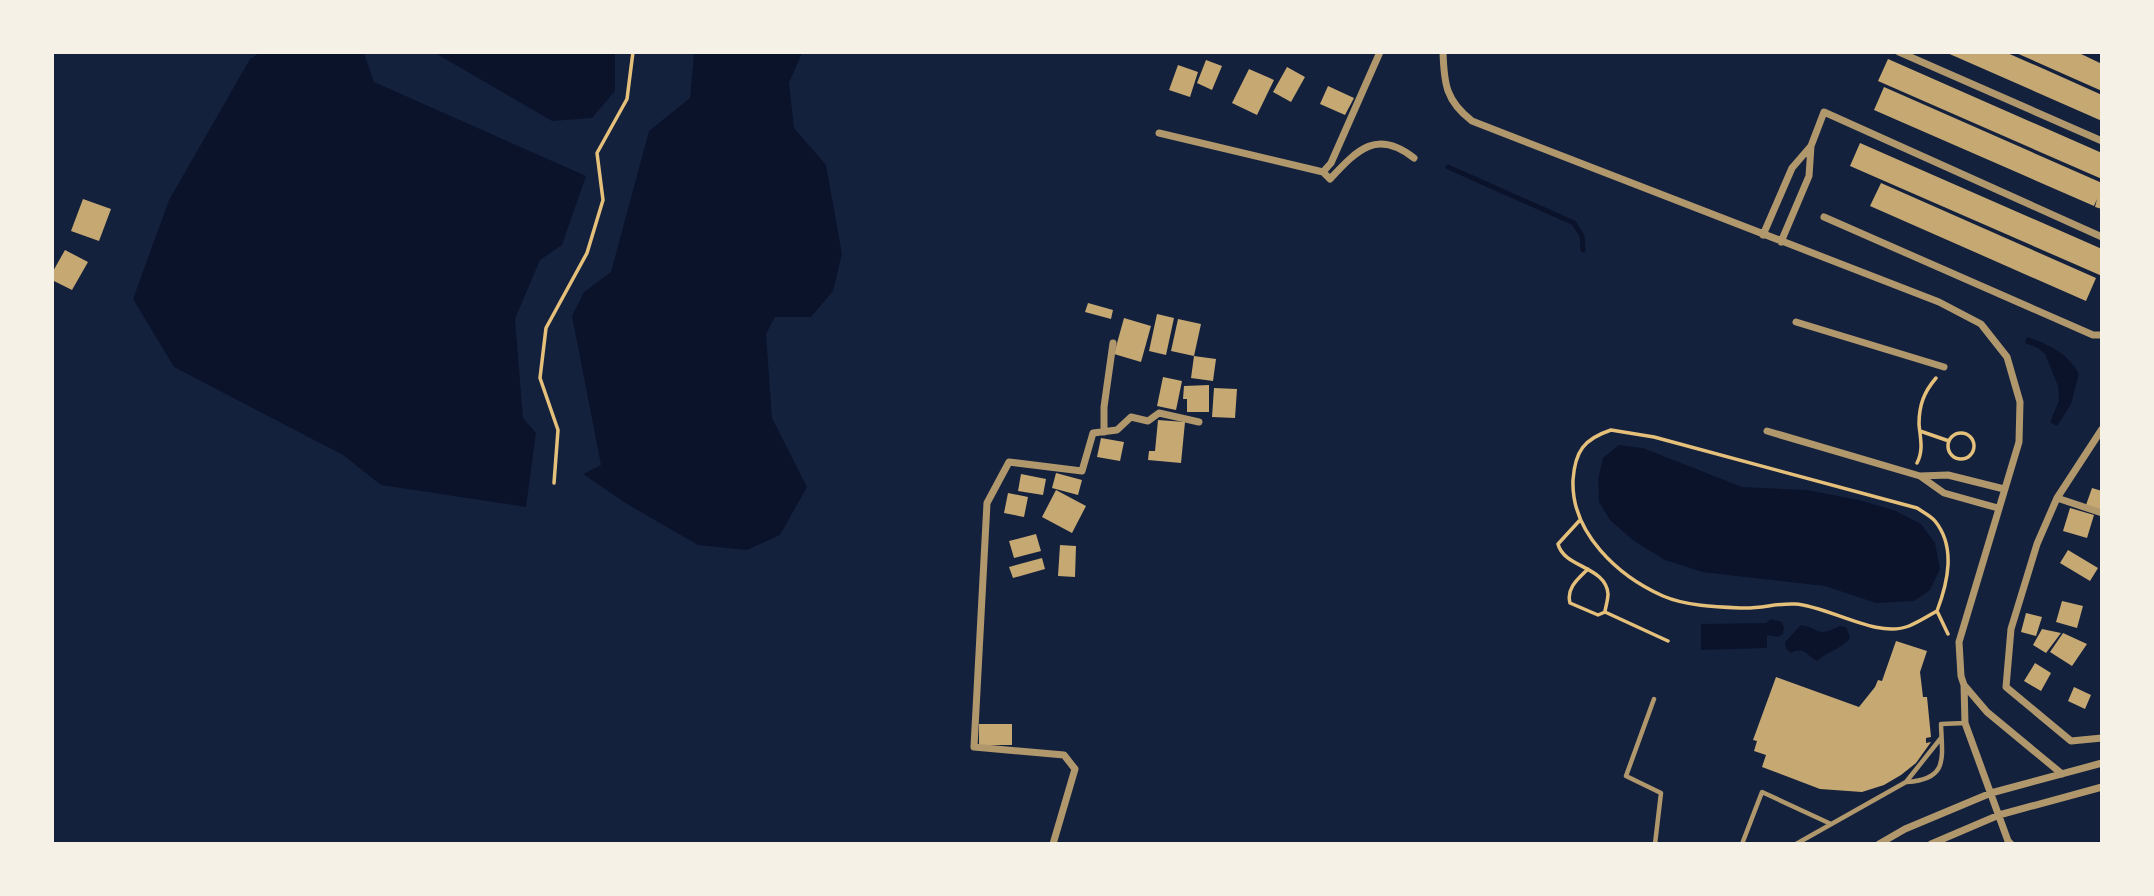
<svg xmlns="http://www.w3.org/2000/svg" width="2154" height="896" font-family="Roboto,sans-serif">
<rect width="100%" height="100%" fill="#14213d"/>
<!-- water -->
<path fill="#0b132b" d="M261,52L364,53L374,82L586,176L562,245L540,260L515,319L523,418L536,433L526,507L381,485L343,455L174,367L133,299L169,200L250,59Z
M435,53H615V91L592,118L552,121Z
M694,53H802L789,83L794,128L826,165L842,254L833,291L811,317H775L766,334L772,418L807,487L780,535L747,550L698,545L627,504L583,474L601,465L572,316L584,292L611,272L649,131L690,98Z
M2027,337C2048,344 2068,353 2079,374L2071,404L2057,426L2050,422L2059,401L2058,386L2045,354L2038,348L2025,343Z
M1619,445L1643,448L1742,487L1807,490L1859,500L1896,511L1921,524L1935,543L1940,569L1930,590L1914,601L1876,603L1825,586L1702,572L1665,560L1634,541L1610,520L1599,502L1598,480L1603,458Z
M1771,619L1782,622L1784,628L1783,634L1778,637L1767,635V648L1701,650V624L1766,623Z
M1801,625C1823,629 1815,638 1840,626L1846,627L1850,638C1843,648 1827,652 1817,661C1807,656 1804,646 1791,653L1786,649L1785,642Z"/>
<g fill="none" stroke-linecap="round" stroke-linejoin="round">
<!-- stream -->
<path stroke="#0b132b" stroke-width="5" d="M1448,167L1574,223L1582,236L1583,250"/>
</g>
<!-- building -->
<path fill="#c6a872" d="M1945,52H2005L2044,69L2102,95V121Z
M2014,52H2077L2102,64V91Z
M1888,59L2102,153V179L1878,81Z
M1206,60L1222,66L1212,90L1197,83Z
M1178,65L1198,72L1190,97L1169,90Z
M1287,67L1305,77L1291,102L1273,92Z
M1249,69L1274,80L1257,115L1232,103Z
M1328,86L1354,98L1345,115L1320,104Z
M1884,87L2102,183V209L2095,207L2097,199L2094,206L1874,110Z
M1860,143L2102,249V276L1850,166Z
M1881,183L2096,278L2086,301L1870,206Z
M83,199L111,209L99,241L71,231Z
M65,250L88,262L72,290L52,280V273Z
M1088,303L1113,310L1111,319L1085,312Z
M1157,314L1174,318L1166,355L1149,351Z
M1124,318L1151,326L1141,362L1114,354Z
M1178,319L1201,324L1194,356L1171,351Z
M1194,356L1216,359L1213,381L1191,378Z
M1163,377L1182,381L1176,410L1157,406Z
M1209,385V412H1187V399H1183L1184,386Z
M1214,388L1237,389L1235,418L1212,417Z
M1158,420L1185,422L1181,463L1148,460L1149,451H1155Z
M1101,438L1124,442L1120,461L1097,457Z
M1056,473L1082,480L1078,495L1052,488Z
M1021,474L1046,479L1043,495L1018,491Z
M2092,488L2102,491V510L2086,505Z
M1056,490L1086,506L1072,533L1042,517Z
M1008,493L1028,497L1024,517L1004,513Z
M2070,508L2094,515L2087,538L2063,531Z
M1036,534L1041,551L1014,558L1009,541Z
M1060,545L1076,546L1075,577L1058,576Z
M2068,550L2098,568L2090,581L2060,563Z
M1042,558L1045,569L1013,578L1009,567Z
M2062,601L2083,606L2077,628L2056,622Z
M2026,613L2042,617L2036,636L2021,632Z
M2042,629L2061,633L2046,653L2033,645Z
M2063,633L2087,644L2072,666L2050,652Z
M1896,641L1927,651L1920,672L1923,697H1927L1931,737L1926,738V743L1931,742L1916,763L1901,775L1884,785L1862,792L1820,789L1762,767L1766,755L1754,751L1757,741L1753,740L1776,677L1859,707L1875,687L1878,680L1882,681Z
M2035,663L2051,673L2041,691L2024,681Z
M2074,687L2091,695L2085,709L2068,701Z
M979,724H1012V745H979Z"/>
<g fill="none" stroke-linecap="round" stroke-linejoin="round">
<!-- path -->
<path stroke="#e5c07b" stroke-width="3.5" d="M1611,430L1654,437L1917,508C1923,512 1931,516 1935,521C1956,547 1948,582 1937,611C1928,616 1919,622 1909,626C1876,639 1829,606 1795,604C1777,603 1760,609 1742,608C1717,607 1686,606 1663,596C1618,576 1571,533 1573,480C1575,451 1584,439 1611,430Z
M1920,431L1949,441
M1948 446a13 13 0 1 1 26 0a13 13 0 1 1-26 0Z
M1917,463C1924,450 1920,437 1919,424C1919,405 1924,392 1936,378
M554,483L558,430L540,378L546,328L587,253L603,200L597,153L627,99L633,52
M1580,520L1558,544C1564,568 1606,566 1608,594C1608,599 1606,606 1605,611
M1588,569C1578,579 1566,588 1570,603L1598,615L1605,612L1668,641
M1937,611L1948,634"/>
<!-- service -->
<path stroke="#b1986c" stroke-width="4.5" d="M1654,699L1626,776L1661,793L1655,844
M1907,782C1949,779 1942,758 1941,724L1965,723
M1742,844L1762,792L1831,824
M1796,844L1906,782L1941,738"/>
<!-- minor -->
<path stroke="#b1986c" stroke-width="7" d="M1443,52C1444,84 1446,101 1472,121L1939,302L1981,324L2007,357L2020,402L2019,442L1959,642L1961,676L1964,685
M1899,52L2102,141
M1159,133L1323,172L1331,163L1380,52
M1811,146L1824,112L2102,237
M1323,172L1330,179C1358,149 1377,129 1414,158
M1824,217L2093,335H2102
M1763,235L1792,168L1811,146L1809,176L1781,242
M1796,322L1944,367
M2102,429L2057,498L2037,544L2011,629L2006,687L2071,741L2102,738
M1767,431L1920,476
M1104,432V407L1113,343
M2057,498L2102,513
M1998,508L1944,493L1920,476L1948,475L2004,489
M1053,844L1075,769L1064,755L974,747L987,503L1009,462L1082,471L1093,433L1117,430L1131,417L1148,421L1159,413L1199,422
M1879,844L1905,829L1991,793L2102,763
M1931,844L1999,815L2102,787
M2011,844L2008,841L1965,723L1964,685L1987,712L2062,774"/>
</g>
<!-- border -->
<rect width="2154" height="896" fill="none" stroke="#f6f1e7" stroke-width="108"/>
</svg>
